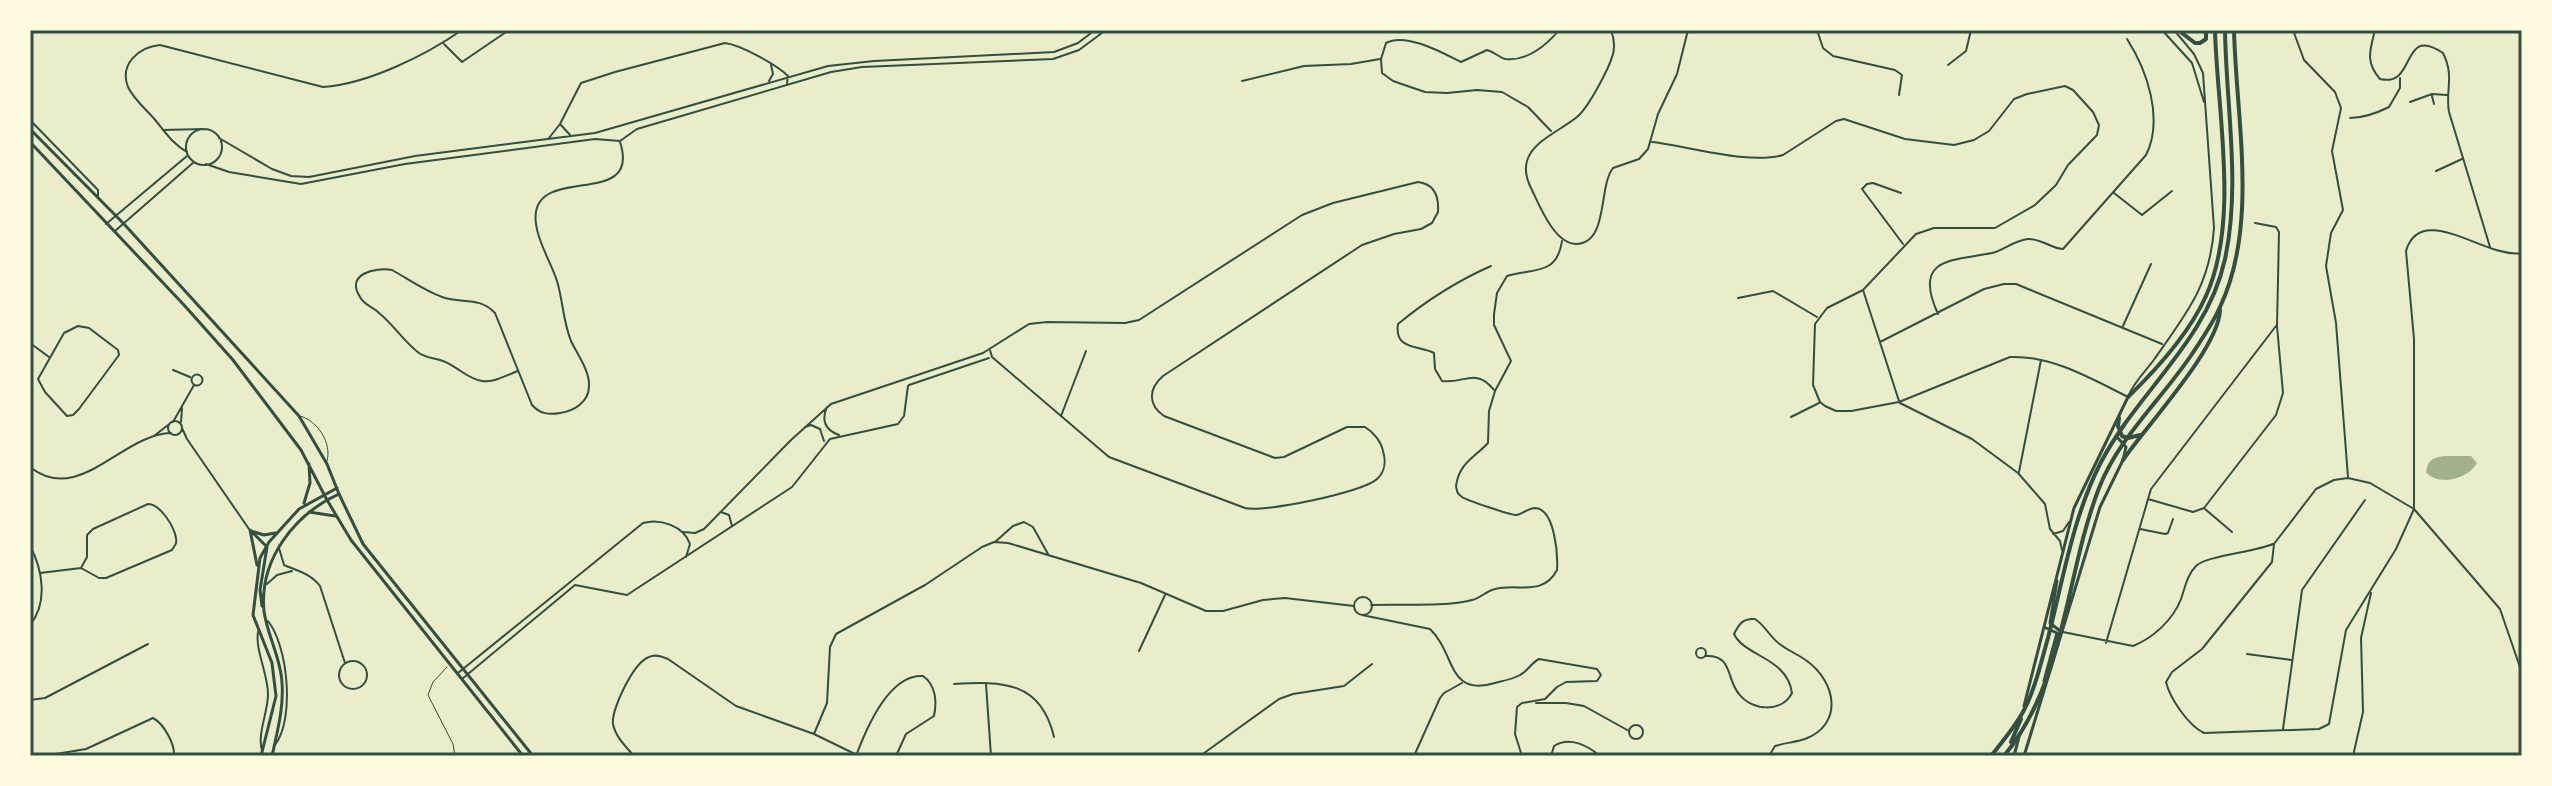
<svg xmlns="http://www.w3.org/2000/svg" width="2552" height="786" font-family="Figtree,sans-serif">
<rect width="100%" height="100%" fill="#e9edc9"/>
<!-- water -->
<path fill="#a3b18a" d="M2444,456H2471L2477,463C2468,479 2438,487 2426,472C2428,460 2432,458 2444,456Z"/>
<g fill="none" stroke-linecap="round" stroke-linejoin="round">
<!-- service -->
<path stroke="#344e41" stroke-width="1" d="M300,416C318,421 332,443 327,461
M447,667L433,682L428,695L453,744L455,756"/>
<!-- minor -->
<path stroke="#344e41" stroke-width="2" d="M1611,30C1614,38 1615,46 1613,54C1609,69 1588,108 1577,117C1552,137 1510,149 1532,190C1540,207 1555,244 1576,244C1609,243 1598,187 1613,168L1639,159L1648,149L1658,114L1677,74L1688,30
M1817,30L1823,48L1833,56L1895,70L1902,75L1899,95
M2162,30L2192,63L2204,102
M2293,30L2304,60L2335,92L2341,108L2332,151L2343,210L2331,233L2326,266L2336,323L2348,477
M2375,30C2370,50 2365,62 2380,79C2417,88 2400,24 2443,53C2455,77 2445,90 2449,112L2490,247
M444,44L462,62L509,30
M1948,65L1966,51L1971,30
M769,81L773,74L771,65
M1242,81L1304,66L1351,64L1380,59
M2432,96L2434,104
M2410,102L2432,94L2447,95
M2350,118C2364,118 2377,113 2389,107L2400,88V78
M30,120L98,190V197
M561,125L570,135
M186 147a18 18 0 1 1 36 0a18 18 0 1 1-36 0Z
M163,130L204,129
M1551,131L1528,107L1502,92L1477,90L1447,93L1425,92L1393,81L1382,73L1381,59L1386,43C1406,32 1443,53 1461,62L1487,50C1495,52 1498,57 1505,59C1526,62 1547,45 1559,30
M219,138L272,169L291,176L309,177L415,156L595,133L828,66L874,61L1054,52L1078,43L1095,30
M549,138L560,124L581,83L615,72L725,43C741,45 777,65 788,76L787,83
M1652,142C1688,146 1749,165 1783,155L1836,121L1844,119L1905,139L1954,145L1974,140L1989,131L2014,99L2027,94L2065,86L2073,90L2093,112L2099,125L2097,135L2068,165L2056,185L2035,205L1995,228H1934L1916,234L1863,290L1827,308L1815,324L1813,385L1820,402L1825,406L1836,411H1851L1899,402L2010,357C2051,355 2092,379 2128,397C2133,383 2144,373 2153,361C2185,315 2210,287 2214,228L2203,73L2194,54L2174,30
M187,152C174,145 166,133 156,121C148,111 134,100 128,87C119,64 139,47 160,45L323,87C368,84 426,55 462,30
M206,164L229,172L301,184L405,164L595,139L620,141L637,129L831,72L862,67L1053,59L1079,50L1106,30
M2436,171L2462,159
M1901,193L1873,183L1867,184L1862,189L1903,244
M2114,193L2142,215L2172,191
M106,224L187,156
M115,231L194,162
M2522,253C2488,260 2421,200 2406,251L2414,339V509L2396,549L2346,630L2329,724L2319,729L2204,733C2189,726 2170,699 2166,682L2172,672L2202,649L2272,562L2274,544L2316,489L2334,480L2348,478L2370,483L2414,509L2500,609L2522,673
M1491,266C1457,281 1427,300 1398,324C1394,350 1418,345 1434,353L1435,369L1442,381C1464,384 1476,367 1494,390
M1863,290L1899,401
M1738,298L1773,291L1817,317
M1938,314C1912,257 1952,261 1992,253C2004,250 2015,240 2028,239C2041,238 2052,249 2063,249L2146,155C2164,119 2147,70 2127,39
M78,326L89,328L118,350L119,355L79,409L73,415L67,416L45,392L38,379L64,333Z
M2123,326L2151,264
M1880,342L1984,289L2004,284H2016L2162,344
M30,343L49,357
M173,370L190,377
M518,371C507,375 493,383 482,381C467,379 457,366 443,361C435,358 426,358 419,353C404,342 394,325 379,313C373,307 364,305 360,297C345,274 375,267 392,270C408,279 425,291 442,297C462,304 479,296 495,313L532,405C540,414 549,415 560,413C574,411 589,402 589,386C590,371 577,354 571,341C563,321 563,301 557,281C551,262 538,243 536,224C527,160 643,212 620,142
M191.5 380a5.5 5.5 0 1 1 11 0a5.5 5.5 0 1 1-11 0Z
M909,385L989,358
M1900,403L1972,439L2018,473L2045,504L2050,529L2060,541L2062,550
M827,407C821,420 825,430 839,435
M1061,416L1086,351
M1791,417L1819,403
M168 428a7 7 0 1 1 14 0a7 7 0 1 1-14 0Z
M173,422L194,385
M181,422L182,408
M805,427L811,425L820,429L824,441
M182,428L187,439L249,529
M154,436L168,425
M30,467C79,506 122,434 171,433
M2019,472L2041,360
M2148,499L2193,512L2204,508L2276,415L2283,393L2277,326L2279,232L2276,227L2255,223
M2205,509L2232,532
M721,512L729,515L732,526
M2140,529L2165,534L2168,533L2173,519
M683,532L695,533L704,529L791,440L831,404L983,353L1029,324L1047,322L1125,323L1139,320L1302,215L1333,203L1418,182C1435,184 1439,197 1438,212L1432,223L1421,229L1394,234L1362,245L1163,376C1148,389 1148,405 1164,416L1275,458L1284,457L1347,427H1365C1373,432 1381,441 1383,451C1386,461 1385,472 1377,479C1364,492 1263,513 1245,508L1109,457L992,357L990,350
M2053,534L2063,531L2069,522
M995,542L1013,526L1024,522L1033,527L1048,554
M30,546C43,570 48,603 30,625
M279,548L284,565C298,571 311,574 320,586L345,663
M40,573L81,568L99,578H106L172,550C175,545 177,544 176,538C174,526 160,504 148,504L93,529L87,535V557L81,568
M267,584L277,575L292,571
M1354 606a9 9 0 1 1 18 0a9 9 0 1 1-18 0Z
M1371,605C1398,604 1448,607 1472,600C1481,598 1486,591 1495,589C1517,583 1543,597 1557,570C1558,555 1555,509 1535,508C1528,508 1523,514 1517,515C1513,516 1466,500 1462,497C1457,493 1457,492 1456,486C1459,463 1474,458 1488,443L1489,411L1495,391L1511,361L1494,325V314L1497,293L1507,276C1533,268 1557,276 1562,241
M1362,615L1430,629C1456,654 1447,697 1495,683C1503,681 1513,679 1520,675C1528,671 1531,663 1539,659L1597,669L1601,675L1597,681L1566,682L1557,687L1545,699L1522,703L1517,707L1515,734L1522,756
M268,621C288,646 295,719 275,745
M258,632C255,650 268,674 268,694C268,713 257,733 262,751
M2063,632L2133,646C2153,638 2173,620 2181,599C2185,588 2187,575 2196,566C2205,556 2255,552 2273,544
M2106,643L2151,489L2276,326
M1696 653a5 5 0 1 1 10 0a5 5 0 1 1-10 0Z
M1139,651L1165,595
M2247,654L2291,660
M1705,656C1733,654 1726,679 1739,694C1752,711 1782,713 1792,693C1787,657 1745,657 1734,634C1739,624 1743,618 1755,619C1766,626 1770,638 1781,645C1789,651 1799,655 1807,661C1836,682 1844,724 1805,739C1796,742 1785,743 1775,746L1769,756
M339 675a14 14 0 1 1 28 0a14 14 0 1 1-28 0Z
M458,673L643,523C660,518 684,526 690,544L686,557
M462,679L575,585L627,595L792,487L830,439L898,424L904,416L908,386
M954,684C1002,681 1041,681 1054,737
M986,684L991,756
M30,700L45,698L148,644
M1536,703H1566L1584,706L1629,731
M1629 732a7 7 0 1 1 14 0a7 7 0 1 1-14 0Z
M2283,729L2302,590L2365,500
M814,734L855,754
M44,756L86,749L153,718C164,724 175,744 174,756
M634,756C626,747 615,736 613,724C611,709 634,662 649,657C655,654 661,656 668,659L736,706L814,734L827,703L830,647L836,634L925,585L982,547L994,542L1008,543L1141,583L1206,611H1223L1263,600L1285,598L1354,606
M856,756C866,729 889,674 923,676C936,685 937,702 934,716L906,734L896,756
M1200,756L1279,699L1293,694L1344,686L1372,664
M1414,756L1440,698L1444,693L1462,683
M1551,756L1554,746C1569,736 1587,745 1600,756
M2353,756L2363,712L2361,638L2371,593"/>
<!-- tertiary -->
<path stroke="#344e41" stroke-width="3" d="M339,494L363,544L533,756
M327,500L351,540L523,756
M2057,581L2050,623L2060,631
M2044,681L2057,633L2044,627
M2024,706L2074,508L2128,397
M2014,756L2019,737
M2024,756L2100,507L2123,460L2126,447L2117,437"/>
<!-- secondary -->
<path stroke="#344e41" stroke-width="3" d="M30,129L124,224L299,416L327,464L339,494C295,514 259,559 264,611C267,635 281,658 282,683C284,707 277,733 272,756
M30,142L184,305L233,360L301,450L327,500
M304,503L310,483L309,464
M309,512L335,516
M250,530L257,565
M251,531L264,535L275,533
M252,532L266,546
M262,606L260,590L267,547
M261,756L276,696L272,663L253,615L260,558L269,542L299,509L337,488"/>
<!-- motorway -->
<path stroke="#344e41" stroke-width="4" d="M2178,30L2195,43H2200L2206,39V30
M2128,397C2158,368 2189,334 2206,296C2240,220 2217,112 2215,30
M2119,418L2118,426L2122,436L2128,438L2140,435
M2123,460C2147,425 2219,348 2220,310
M2011,742L2021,719
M1991,756C2002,742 2014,728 2023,712C2035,690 2041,662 2048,638C2063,580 2073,517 2100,464C2137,392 2207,342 2225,259C2241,185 2226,105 2225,30
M2004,756C2066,681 2065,576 2099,488C2119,437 2162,399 2192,354C2202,339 2213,323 2220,307C2259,225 2236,118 2234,30"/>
</g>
<!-- border -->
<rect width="2552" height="786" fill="none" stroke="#fefae0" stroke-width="64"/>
<rect x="32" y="32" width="2488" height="722" fill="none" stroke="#344e41" stroke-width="3"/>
</svg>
